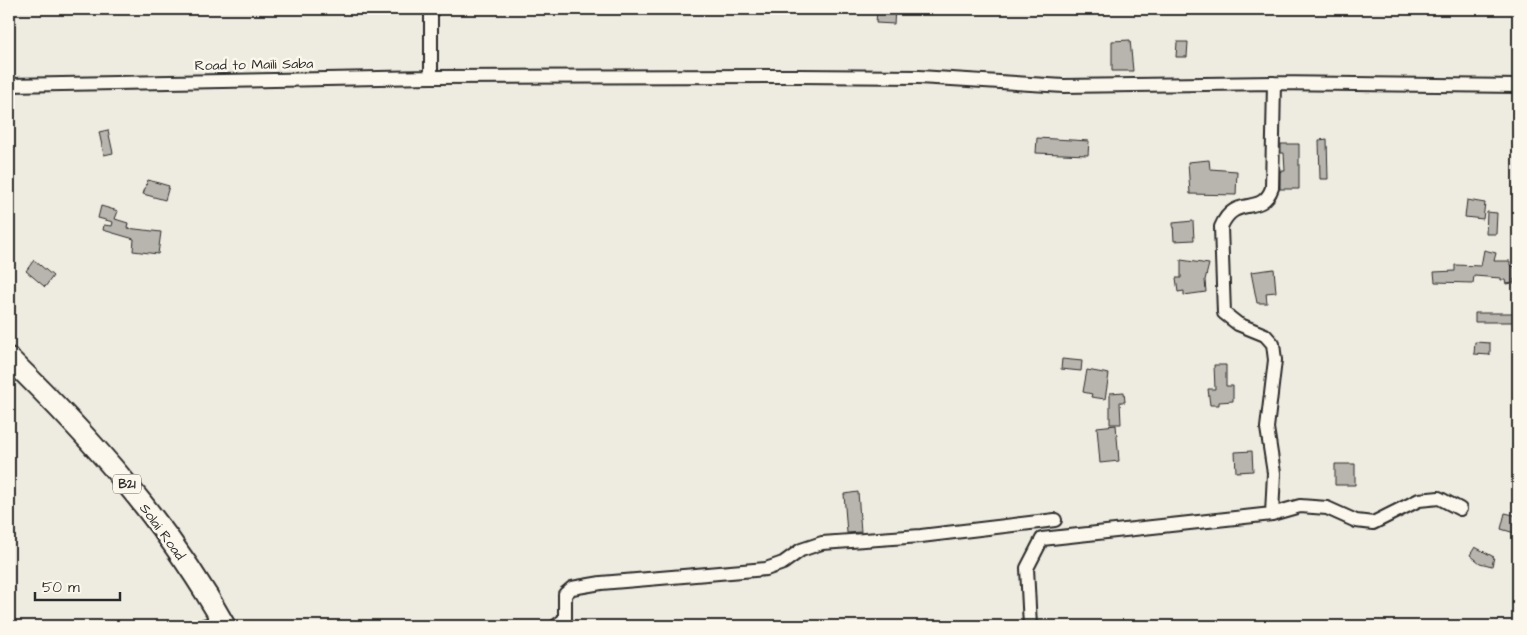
<svg xmlns="http://www.w3.org/2000/svg" width="1527" height="635" font-family="'Architects Daughter',sans-serif">
<rect width="100%" height="100%" fill="#eeebe0"/>
<filter id="ink" filterUnits="userSpaceOnUse"><feTurbulence type="fractalNoise" baseFrequency=".02" numOctaves="2"/><feDisplacementMap in="SourceGraphic" scale="10" xChannelSelector="R" yChannelSelector="G"/><feConvolveMatrix kernelMatrix="1 2 1 2 8 2 1 2 1" color-interpolation-filters="sRGB"/></filter>
<g filter="url(#ink)">
<!-- building -->
<path fill="#b8b5ae" stroke="#2b2b2b" d="M877,9H895L894,24L876,23Z
M1130,40L1133,71H1112V41Z
M1177,42H1188L1187,57H1176Z
M108,130L113,153L104,155L99,132Z
M1037,138L1089,141L1088,155L1036,153Z
M1327,139L1328,179H1320L1319,140Z
M1281,144H1299V189H1280V171H1285L1284,153H1281Z
M1209,160L1210,169L1237,171L1236,195L1190,194L1188,162Z
M148,180L169,186L165,200L143,194Z
M1467,200L1485,203L1483,219L1465,217Z
M101,206L118,211L115,219L128,223L127,228L161,232L158,254L133,251L134,239L103,230L104,225L112,226L113,222L98,218Z
M1487,212L1497,213L1496,234H1486Z
M1193,221L1194,240L1174,241L1173,223Z
M1484,250L1496,253L1494,261H1510V265L1517,268V279H1514V283L1506,284L1505,280H1501V278L1474,276L1473,283L1435,282L1434,272L1455,271V265L1481,266Z
M34,260L53,276L45,287L26,271Z
M1181,260L1209,264L1205,280L1206,292L1184,295V291L1178,292L1176,278H1181Z
M1274,269L1276,292L1266,293L1267,303H1257L1251,272Z
M1475,313H1518V322H1475Z
M1475,342L1490,343V355L1474,354Z
M1062,359L1082,361L1081,371L1061,369Z
M1214,365H1226V386H1233V401L1219,402V405H1210L1208,389H1215Z
M1087,370L1109,374L1105,399L1091,397L1092,394L1083,392Z
M1124,392L1125,402H1120L1121,424H1110V393Z
M1116,425L1119,461L1100,463L1097,427Z
M1252,451L1253,471L1236,472L1235,452Z
M1335,464H1355V485H1335Z
M858,492L861,532L847,533L844,494Z
M1505,513L1518,516V534L1501,529Z
M1475,547L1494,557L1492,566L1480,563L1470,555Z"/>
<g fill="none" stroke-linecap="round" stroke-linejoin="round">
<defs>
<path id="minor" d="M431,9V77
M9,85L431,77L798,76L919,77L1064,86L1274,83L1518,86
M1272,514L1274,473L1267,428L1275,360L1273,344L1265,335L1238,324L1224,313L1221,227C1235,193 1261,218 1272,188L1274,83
M204,626L222,621
M556,626L565,619V594L572,588L601,583L766,569L783,563L801,550L822,543L921,536L1055,520
M1030,626L1027,568L1042,539L1272,514L1300,506L1327,508L1356,521L1373,523L1419,500L1439,498L1460,509"/>
<path id="trunk" d="M9,358C91,438 169,525 225,626"/>
</defs>
<!-- minor casing -->
<use href="#minor" stroke="#2b2b2b" stroke-width="16"/>
<!-- trunk casing -->
<use href="#trunk" stroke="#2b2b2b" stroke-width="24"/>
<!-- minor -->
<use href="#minor" stroke="#fbf7ec" stroke-width="12"/>
<!-- trunk -->
<use href="#trunk" stroke="#fbf7ec" stroke-width="20"/>
</g>
</g>
<g text-anchor="middle" dominant-baseline="central" stroke-width="5" stroke-linejoin="round" paint-order="stroke">
<!-- shield labels -->
<rect fill="#fbf7ec" stroke="#696865" stroke-width="1" x="113" y="474.5" width="28" height="19" rx="4"/>
<g font-size="12" font-weight="bold" fill="#2b2b2b">
<text x="127" y="484">B21</text>
</g>
<!-- street labels -->
<g font-size="14" fill="#2b2b2b" stroke="#fbf7ec">
<text transform="translate(254 65) rotate(-1)">Road to Maili Saba</text>
<text transform="translate(162 532) rotate(54)">Solai Road</text>
</g>
</g>
<!-- margin -->
<rect width="1527" height="635" fill="none" stroke="#fbf7ec" stroke-width="30"/>
<rect x="15" y="15" width="1497" height="605" fill="none" stroke="#2b2b2b" stroke-width="2" filter="url(#ink)"/>
<!-- scale -->
<path d="M35 592v8h85v-8" fill="none" stroke="#2b2b2b" stroke-width="2.5"/>
<text x="42" y="592" font-size="15" fill="#2b2b2b" stroke="#fbf7ec" stroke-width="4" paint-order="stroke">50 m</text>
</svg>
